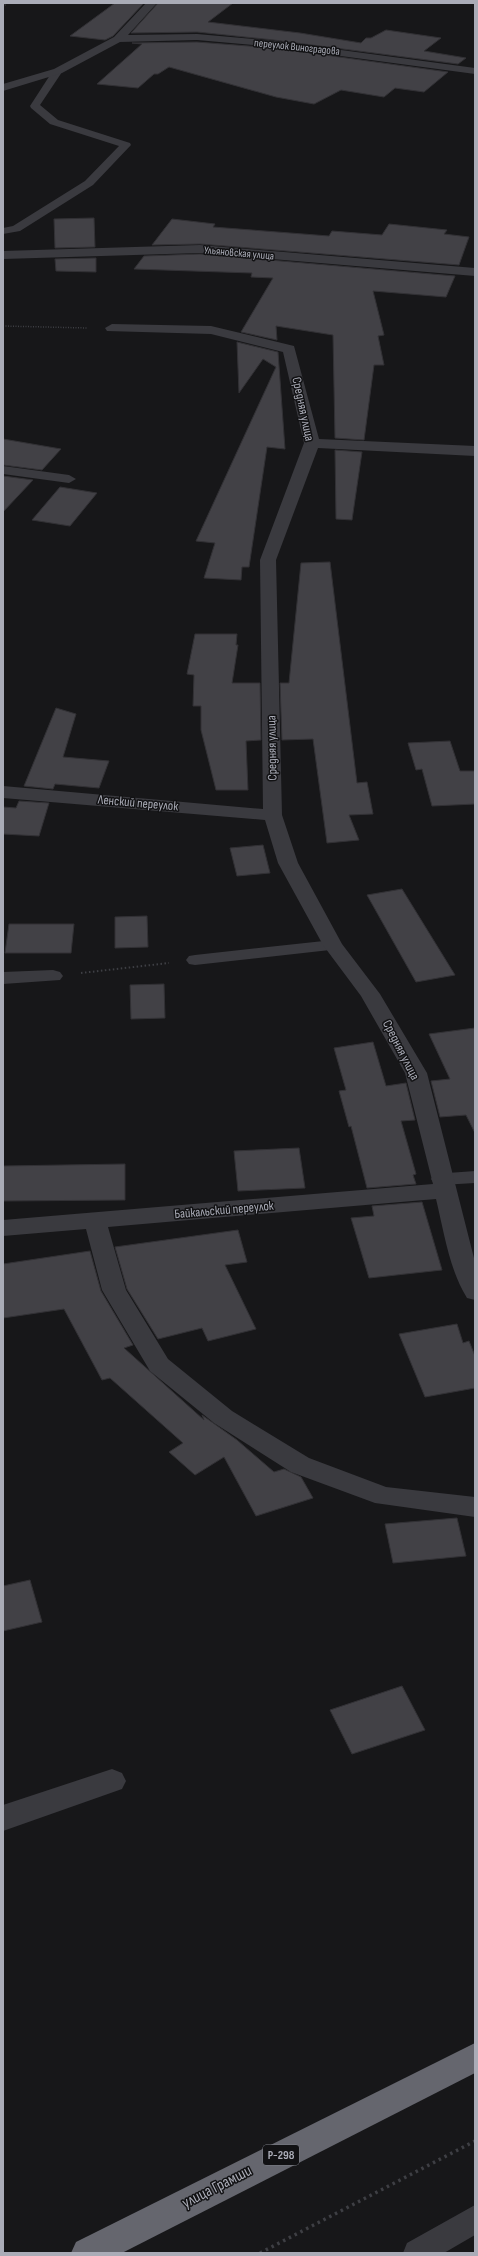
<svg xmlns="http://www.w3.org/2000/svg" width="478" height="2256" font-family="'Sofia Sans Condensed',sans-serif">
<rect width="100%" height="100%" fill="#171719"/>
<!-- building -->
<path fill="#424146" stroke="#323135" d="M115,3H144L113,36L105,40L70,36Z
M158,3H233L208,22L300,33L361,43L366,38H371L386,30L441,38L424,51L466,58L458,64L274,40L197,32L131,33Z
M197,42L274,48L448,72L424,92L395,88L384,97L341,90L314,104L276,97L169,67L158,74H154L138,88L97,84L142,44L132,43Z
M94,218L95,247L55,248L54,219Z
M172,219L215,224L213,227L329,236L332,231L382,235L389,224L447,230L444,234L469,237L459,265L200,244L152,245Z
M200,254L455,276L446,297L373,291L384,335L378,336L384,365H374L364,440L335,438L333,335L276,326L277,340L241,332L273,278L251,277L252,273L134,269L144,256Z
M96,258V272L56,271L55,259Z
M237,342L278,352L285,449L267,447L249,567H242L241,580L204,578L215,543L196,541L276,367L263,359L239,393Z
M3,439L61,449L42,470L3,465Z
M335,450L362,452L352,520L336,519Z
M3,476L33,480L3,512Z
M60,487L97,493L70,526L32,520Z
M330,562L357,783L367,782L373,814L349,815L359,840L327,843L313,739L282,740L280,683H289L301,563Z
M195,634H237L236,645H238L232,683H260L261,740L246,741L248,790H216L201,730V706H193L194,675L187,674Z
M56,708L76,714L63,757L109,761L99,788L55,784L53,789L24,786Z
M450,741L460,771H475V804L432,806L422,769L416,770L408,743Z
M19,801L49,803L39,836L3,834V807L16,808Z
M263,845L270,873L237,876L230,848Z
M402,889L455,975L416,982L367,895Z
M147,916L148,947L115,948V917Z
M9,924H74L71,953H5Z
M164,984L165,1018L131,1019L130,985Z
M475,1028V1133L466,1115L440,1117L431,1081L450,1079L429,1034Z
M373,1042L386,1086L406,1083L415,1120L401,1121L416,1174L413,1175L416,1184L367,1188L351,1126L349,1127L339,1091L346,1090L334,1048Z
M299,1148L305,1188L238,1191L234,1151Z
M125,1164V1200L3,1201V1166Z
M422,1202L442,1270L369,1278L351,1218L374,1216L372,1206Z
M238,1230L247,1262L225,1265L256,1329L208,1341L202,1328L158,1339L127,1289L115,1247Z
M90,1251L101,1291L133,1345L124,1348L204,1420L202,1415L237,1440L274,1472L284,1469L301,1477L313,1498L256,1516L224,1457L195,1475L169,1452L183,1443L110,1378L102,1380L64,1309L3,1318V1264Z
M457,1324L463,1343L469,1341L475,1356V1388L425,1397L399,1334Z
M457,1518L466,1556L393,1563L385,1524Z
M30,1580L42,1622L3,1631V1586Z
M402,1686L425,1730L352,1754L330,1710Z"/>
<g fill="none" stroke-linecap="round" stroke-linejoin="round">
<!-- path-far2 -->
<path stroke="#3e3f44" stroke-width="1.5" stroke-dasharray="1 1.5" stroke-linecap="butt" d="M3,7L7,3
M3,326L87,328"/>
<!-- path-far1 -->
<path stroke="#3e3f44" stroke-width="2" stroke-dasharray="1.5 2.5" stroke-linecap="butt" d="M81,973L169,963"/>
<!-- path -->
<path stroke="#3e3f44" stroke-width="3.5" stroke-dasharray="2.5 4" stroke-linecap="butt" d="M260,2253L475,2141"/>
<!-- lane -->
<path fill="#3a3a3f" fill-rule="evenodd" d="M57,69L62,72L40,105L58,120L130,143L131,145L93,185L20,231L3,234V228L13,226L85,181L119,146L50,124L31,108L30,106L52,72Z
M3,466L69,475L76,479L69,483L3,474Z
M333,940L339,941L342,945L339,949L195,965L189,964L186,960L189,956L195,955Z
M475,1171V1183L441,1185L434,1184L431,1179L434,1174Z
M475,2205V2235L444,2253H403L407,2243Z"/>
<!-- street -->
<path fill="#3a3a3f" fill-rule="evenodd" d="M146,3H157L128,35L197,34L274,41L475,68V74L274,47L197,40L120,42L62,73L3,91V84L54,69L114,37Z
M200,245L475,268V276L200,253L3,259V251Z
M112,324L211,326L294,346L319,439L475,446V456L318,448L276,560L282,815L298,863L342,944L380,994L427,1073L475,1262V1300L467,1298C449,1269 444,1232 436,1199L108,1227L126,1290L168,1359L232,1411L309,1458L386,1487L475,1497V1517L375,1503L291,1472L214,1423L150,1371L102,1290L86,1229L3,1236V1220L433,1184L405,1073L361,996L323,945L278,863L265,820L3,798V786L263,809L260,560L304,443L283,352L211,334L107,331L105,328Z
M53,970L60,972L63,976L60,980L3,984V972Z
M112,1769L122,1773L126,1781L122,1789L3,1831V1805Z"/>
<!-- highway -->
<path fill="#65666e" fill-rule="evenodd" d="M475,2043V2073L122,2253H71L76,2242Z"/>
</g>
<g text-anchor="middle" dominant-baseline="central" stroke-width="3" stroke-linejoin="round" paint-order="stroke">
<!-- far-street labels -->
<g font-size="11" fill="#aaacb7" stroke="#121214">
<text transform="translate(297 47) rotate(6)">переулок Виноградова</text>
<text transform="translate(239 253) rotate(5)">Ульяновская улица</text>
</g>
<!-- shield labels -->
<rect fill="#121214" stroke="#7c7e86" stroke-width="1" x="263" y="2145" width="36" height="20" rx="3"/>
<g font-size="12" font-weight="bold" fill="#aaacb7">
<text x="281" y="2155">Р-298</text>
</g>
<!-- street labels -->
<g font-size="13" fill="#aaacb7" stroke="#121214">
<text transform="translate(303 409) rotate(78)">Средняя улица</text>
<text transform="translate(272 748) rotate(-91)">Средняя улица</text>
<text transform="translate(138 803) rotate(5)">Ленский переулок</text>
<text transform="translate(401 1050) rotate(63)">Средняя улица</text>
<text transform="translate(224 1210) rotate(-5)">Байкальский переулок</text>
</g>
<!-- near-street labels -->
<g font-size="16" fill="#aaacb7" stroke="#121214">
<text transform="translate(217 2187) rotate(-27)">улица Грамши</text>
</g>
</g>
<!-- border -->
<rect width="478" height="2256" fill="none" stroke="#aaacb7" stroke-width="8"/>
</svg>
